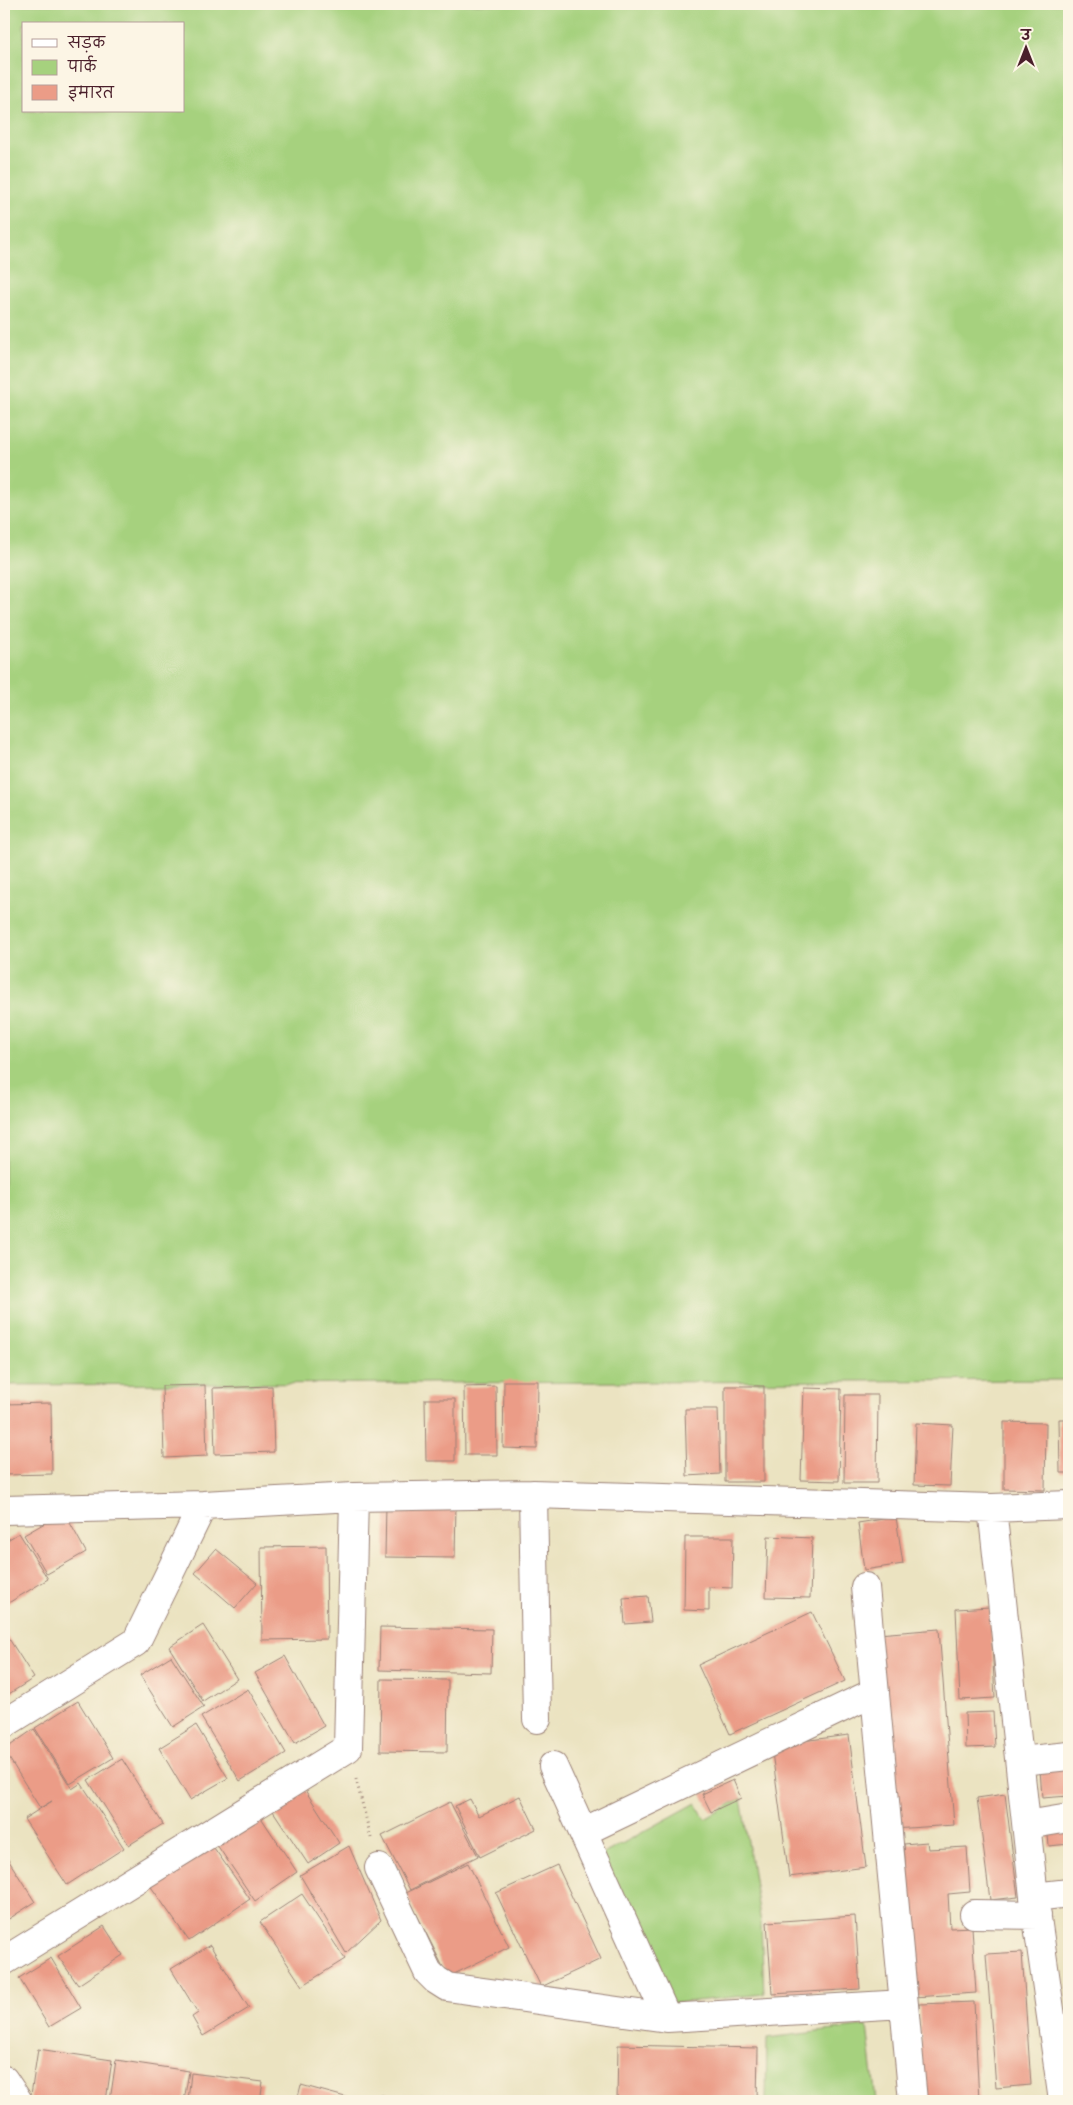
<svg xmlns="http://www.w3.org/2000/svg" width="1073" height="2105" font-family="'Comic Neue','Playpen Sans Deva',sans-serif">
<rect width="100%" height="100%" fill="#fcf5e5"/>
<filter id="ink" filterUnits="userSpaceOnUse"><feTurbulence type="fractalNoise" baseFrequency=".02" numOctaves="2"/><feDisplacementMap in="SourceGraphic" scale="10" xChannelSelector="R" yChannelSelector="G"/><feConvolveMatrix kernelMatrix="1 2 1 2 8 2 1 2 1" color-interpolation-filters="sRGB"/></filter>
<filter id="wash" filterUnits="userSpaceOnUse"><feTurbulence type="fractalNoise" baseFrequency=".0096" numOctaves="4" result="noise"/><feDisplacementMap in="SourceGraphic" scale="20" xChannelSelector="R" yChannelSelector="G"/><feGaussianBlur stdDeviation="1.12" result="paint"/><feColorMatrix in="noise" values="0 0 0 0 0 0 0 0 0 0 0 0 0 0 0 0 0 1.4 0 .05"/><feComposite in="paint" operator="in"/></filter>
<g filter="url(#wash)">
<rect width="100%" height="100%" fill="#ebe3c1"/>
<!-- green -->
<path fill="#a6d17e" stroke="#787854" fill-rule="evenodd" d="M4,4H1069V1380L4,1385ZM24,24H184V111H24Z
M741,1798L761,1923L764,1994L657,2005L596,1858L696,1803L705,1819Z
M867,2026L876,2101H766L767,2038Z"/>
<g id="blocks">
<!-- building -->
<path fill="#eb9c87" d="M504,1381H538L537,1449L503,1448Z
M205,1385L207,1456L164,1458L162,1386Z
M272,1386L274,1452L215,1454L213,1388Z
M496,1386L497,1455H465L464,1387Z
M725,1386H764V1482H725Z
M804,1388L841,1389L839,1481L801,1480Z
M845,1395H878L877,1483H844Z
M425,1399H455V1461H426Z
M51,1403L52,1474L4,1475V1404Z
M685,1409H718L720,1474L687,1476Z
M1059,1419H1069V1473H1060Z
M1004,1422L1046,1423L1045,1490L1004,1489Z
M916,1423L953,1425L950,1486L914,1485Z
M386,1503L456,1504L455,1558L385,1557Z
M64,1512L86,1552L47,1574L24,1535Z
M896,1517L903,1564L864,1570L858,1523Z
M19,1533L48,1579L5,1605L4,1542Z
M768,1536L812,1538L810,1598L766,1597Z
M685,1537H733L732,1588L709,1587V1611L684,1610Z
M326,1546L327,1639L262,1640L261,1547Z
M216,1549L257,1583L235,1608L195,1573Z
M648,1596L651,1622L625,1624L623,1598Z
M990,1607L995,1698L960,1700L956,1609Z
M812,1612L845,1681L730,1734L698,1665Z
M203,1625L237,1679L203,1701L169,1647Z
M380,1627L492,1629L491,1673L379,1670Z
M939,1629L954,1825L893,1829L878,1634Z
M4,1631L34,1678L4,1697Z
M171,1656L204,1707L173,1727L140,1675Z
M285,1656L324,1726L295,1743L255,1673Z
M381,1679L448,1680L447,1752L380,1751Z
M248,1689L286,1753L240,1781L201,1717Z
M78,1701L113,1758L70,1784L35,1728Z
M993,1712L995,1747L966,1748L965,1713Z
M196,1725L228,1778L190,1800L159,1748Z
M34,1729L72,1789L81,1783L124,1848L67,1885L24,1819L52,1801L40,1808L4,1750Z
M849,1735L866,1867L789,1877L771,1745Z
M122,1759L163,1824L129,1845L88,1780Z
M1069,1767V1796L1042,1798L1040,1769Z
M733,1780L741,1798L711,1812L702,1794Z
M305,1790L339,1843L308,1864L273,1811Z
M1005,1794L1018,1897L990,1900L977,1798Z
M520,1796L536,1829L480,1857L455,1806L470,1799L479,1816Z
M450,1802L478,1856L410,1890L382,1836Z
M256,1810L297,1872L255,1901L213,1839Z
M1069,1823V1844L1049,1846L1047,1825Z
M207,1838L250,1899L189,1941L147,1881Z
M927,1842L928,1849L967,1847L970,1892L948,1894L950,1928L972,1927L976,1993L914,1997L904,1844Z
M349,1846L381,1920L346,1953L300,1875Z
M4,1853L35,1902L4,1922Z
M468,1863L509,1947L448,1977L406,1893Z
M557,1865L601,1959L541,1987L496,1893Z
M302,1894L345,1959L302,1986L260,1922Z
M855,1916L860,1989L772,1994L767,1922Z
M104,1926L123,1955L78,1985L58,1956Z
M210,1945L249,2008L203,2036L192,2017L198,2013L171,1969Z
M1022,1952L1031,2085L996,2088L986,1954Z
M51,1958L81,2008L49,2027L19,1978Z
M974,2002L979,2101H923L919,2004Z
M618,2045L758,2048L757,2101H617Z
M38,2049L112,2060L106,2101H30Z
M116,2060L189,2071L184,2101H110Z
M191,2073L263,2082L260,2101H188Z
M301,2085L360,2101H297Z
M380,2095L429,2100V2101H378Z"/>
</g>
</g>
<g filter="url(#ink)">
<use href="#blocks" fill-opacity="0" stroke="#9a8176" stroke-width="1"/>
<g fill="none" stroke-linecap="round" stroke-linejoin="round">
<defs>
<path id="minor" d="M533,1494L537,1719
M992,1508L1034,1897L1063,2101
M4,1510L203,1505L354,1497L533,1494L992,1508L1069,1505
M865,1587L913,2101
M4,1724L136,1642L203,1505
M1020,1761L1069,1756
M553,1766L667,2018
M1027,1825L1069,1818
M583,1832L875,1692
M379,1868L428,1972L436,1980L447,1987L667,2018L904,2004
M1034,1897L1069,1893
M974,1914L1037,1915
M4,1961L348,1748L354,1497
M4,2080L18,2101"/>
</defs>
<!-- minor casing -->
<use href="#minor" stroke="#9a8176" stroke-width="30"/>
<!-- path -->
<path stroke="#9a8176" stroke-width="3" stroke-dasharray="1 4" stroke-linecap="butt" d="M356,1779L371,1838"/>
<!-- minor -->
<use href="#minor" stroke="#fff" stroke-width="28"/>
</g>
</g>
<!-- margin -->
<rect width="1073" height="2105" fill="none" stroke="#fcf5e5" stroke-width="20"/>
<!-- legend -->
<rect x="22" y="22" width="162" height="90" fill="#fcf5e5" stroke="#b59f9b"/>
<rect x="32" y="39" width="25" height="8" fill="#ffffff" stroke="#b59f9b"/>
<text x="68" y="48" font-size="15" fill="#4a1f2b">सड़क</text>
<rect x="32" y="60" width="25" height="15" fill="#a6d17e" stroke="#b59f9b"/>
<text x="68" y="72" font-size="15" fill="#4a1f2b">पार्क</text>
<rect x="32" y="85" width="25" height="15" fill="#eb9c87" stroke="#b59f9b"/>
<text x="68" y="98" font-size="15" fill="#4a1f2b">इमारत</text>
<!-- north arrow -->
<g transform="translate(1026 48)" stroke="#fcf5e5" stroke-width="4" paint-order="stroke">
<path d="M0-4L9 19L0 12L-9 19Z" fill="#4a1f2b"/>
<text y="-8" font-size="14" font-weight="bold" text-anchor="middle" fill="#4a1f2b">उ</text>
</g>
</svg>
